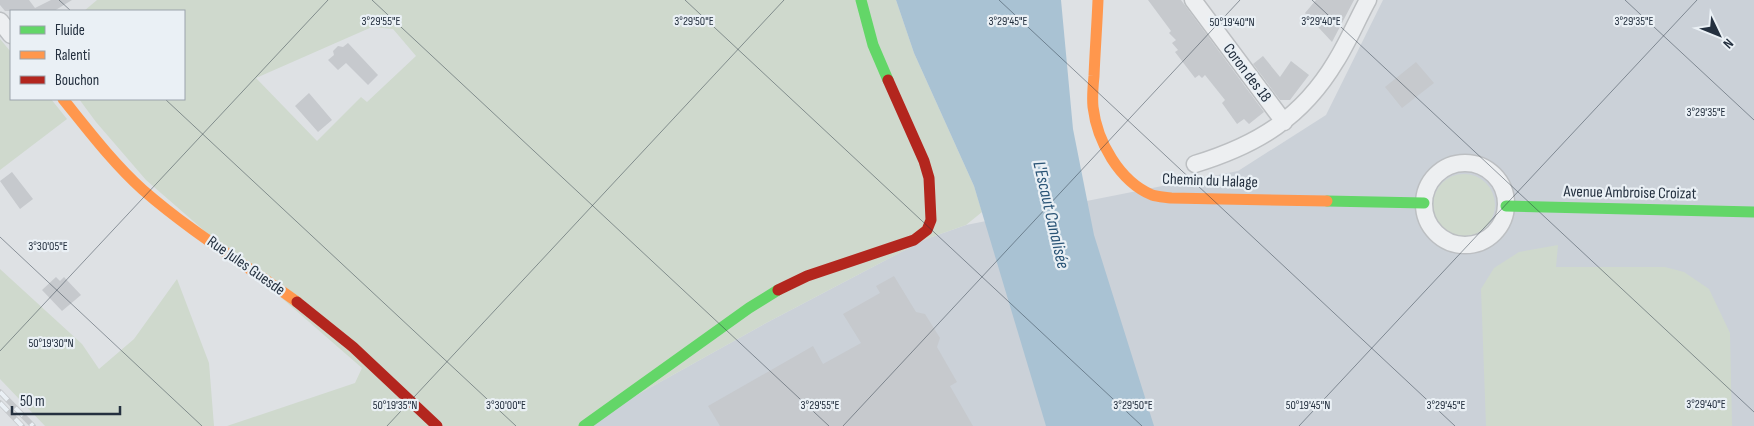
<svg xmlns="http://www.w3.org/2000/svg" width="1754" height="426" font-family="'Sofia Sans Condensed',sans-serif">
<rect width="100%" height="100%" fill="#dee1e4"/>
<!-- built -->
<path fill="#cbd1d8" d="M1383,0H1754V426H581L768,322L926,239L966,225L1238,171L1326,115Z"/>
<!-- green -->
<path fill="#cfd9cd" fill-rule="evenodd" d="M97,0H896L914,53L974,186L982,212L966,225L926,239L768,322L581,426H227L355,383L362,368L146,180L96,122L79,99H184V11H84ZM372,27L393,29L416,56L367,102L361,97L317,141L256,78Z
M0,39L11,52V99H51L67,119L0,170Z
M1433 205a31 31 0 1 1 62 0a31 31 0 1 1-62 0Z
M1558,245L1556,267H1665L1684,272L1709,289L1730,333L1732,426H1486L1481,289L1494,268L1519,252Z
M0,269L82,344L99,369L134,339L177,279L209,363L214,426H45L0,379Z"/>
<!-- water -->
<path fill="#a9c2d3" d="M896,0H1061L1073,129L1094,235L1154,426H1046L974,186L914,53Z"/>
<!-- building -->
<path fill="#c6c9cd" d="M0,0H29L35,8L51,0H72L54,11H5L0,5Z
M1148,0H1181L1264,112L1249,124L1244,119L1237,124L1222,103L1225,100L1205,75L1202,78L1199,75L1195,78L1175,52L1178,50L1172,43L1176,40L1169,33L1171,31Z
M1316,0H1354L1332,42L1305,13Z
M348,43L378,75L368,85L346,63L338,70L328,60L334,55L333,51L338,46L343,47Z
M1263,56L1280,77L1291,61L1309,75L1290,100H1280L1253,64Z
M1416,62L1434,83L1402,108L1385,87Z
M309,93L332,120L318,132L295,106Z
M12,172L33,199L20,209L0,181Z
M894,276L916,312L925,314L940,338L937,347L957,382L950,386L973,426H720L708,406L813,346L823,364L861,343L843,314L880,293L876,286Z
M56,277L60,281L64,277L81,295L62,311L42,290Z"/>
<g fill="none" stroke-linecap="round" stroke-linejoin="round">
<defs>
<path id="street" d="M1193,0L1284,122
M0,21L11,35
M1424 204a41 41 0 1 1 82 0a41 41 0 1 1-82 0Z
M1195,164C1257,145 1302,118 1336,61C1348,42 1357,20 1368,0"/>
</defs>
<!-- street casing -->
<use href="#street" stroke="#bcbfc2" stroke-width="19"/>
<!-- street -->
<use href="#street" stroke="#edeff1" stroke-width="16"/>
<!-- fast -->
<path stroke="#63d668" stroke-width="11" d="M861,0L873,45L888,80
M1327,201L1424,203
M1506,206L1754,212
M584,426L749,308L778,290"/>
<!-- slow -->
<path stroke="#ff974d" stroke-width="11" d="M1098,0C1097,25 1095,51 1094,76C1093,86 1092,97 1093,107C1097,141 1119,181 1152,195C1158,197 1165,197 1171,198L1327,201
M63,99C88,130 113,163 143,190C191,232 246,265 297,302"/>
<!-- jam -->
<path stroke="#b3261e" stroke-width="11" d="M778,290L807,276L914,240L927,230L931,220L929,178L924,161L888,80
M297,302L353,347L437,426"/>
<defs>
<path id="rail" d="M0,392L33,426
M0,403L22,426"/>
</defs>
<!-- rail casing -->
<use href="#rail" stroke="#c6c9cc" stroke-width="5.5"/>
<!-- rail -->
<use href="#rail" stroke="#eaf0f5" stroke-width="4" stroke-dasharray="11" stroke-linecap="butt"/>
</g>
<!-- ticks -->
<path fill="none" stroke="#24303f" stroke-width="1" stroke-opacity="0.45" d="M59,0L71,11M372,0L829,426M685,0L1142,426M999,0L1455,426M1312,0L1754,412M1625,0L1754,120M165,99L516,426M0,237L202,426M0,351L328,0M387,426L784,0M843,426L1240,0M1299,426L1697,0"/>
<g text-anchor="middle" dominant-baseline="central" stroke-width="4.5" stroke-linejoin="round" paint-order="stroke">
<!-- street labels -->
<g font-size="16" fill="#24303f" stroke="#eaf0f5">
<text transform="translate(1247 73) rotate(53)">Coron des 18</text>
<text transform="translate(1210 181) rotate(2)">Chemin du Halage</text>
<text transform="translate(1630 193) rotate(1)">Avenue Ambroise Croizat</text>
<text transform="translate(246 266) rotate(35)">Rue Jules Guesde</text>
</g>
<!-- water labels -->
<g font-size="18" font-style="italic" fill="#2a5476" stroke="#eaf0f5">
<text transform="translate(1051 215) rotate(77)">L'Escaut Canalisée</text>
</g>
</g>
<g font-size="12" text-anchor="middle" fill="#24303f" stroke="#eaf0f5" stroke-width="4.5" stroke-linejoin="round" paint-order="stroke">
<text x="381" y="25">3°29'55"E</text>
<text x="694" y="25">3°29'50"E</text>
<text x="1008" y="25">3°29'45"E</text>
<text x="1321" y="25">3°29'40"E</text>
<text x="1634" y="25">3°29'35"E</text>
<text x="1232" y="26">50°19'40"N</text>
<text x="1706" y="116">3°29'35"E</text>
<text x="48" y="250">3°30'05"E</text>
<text x="51" y="347">50°19'30"N</text>
<text x="1706" y="408">3°29'40"E</text>
<text x="395" y="409">50°19'35"N</text>
<text x="1308" y="409">50°19'45"N</text>
<text x="506" y="409">3°30'00"E</text>
<text x="820" y="409">3°29'55"E</text>
<text x="1133" y="409">3°29'50"E</text>
<text x="1446" y="409">3°29'45"E</text>
</g>
<!-- legend -->
<rect x="10" y="10" width="175" height="90" fill="#eaf0f5" stroke="#9ba3ac"/>
<rect x="20" y="26" width="25" height="8" fill="#63d668" stroke="#9ba3ac"/>
<text x="55" y="35" font-size="15" fill="#24303f">Fluide</text>
<rect x="20" y="51" width="25" height="8" fill="#ff974d" stroke="#9ba3ac"/>
<text x="55" y="60" font-size="15" fill="#24303f">Ralenti</text>
<rect x="20" y="76" width="25" height="8" fill="#b3261e" stroke="#9ba3ac"/>
<text x="55" y="85" font-size="15" fill="#24303f">Bouchon</text>
<!-- north arrow -->
<g transform="translate(1719 35) rotate(133)" stroke="#eaf0f5" stroke-width="4" paint-order="stroke">
<path d="M0-4L9 19L0 12L-9 19Z" fill="#24303f"/>
<text y="-8" font-size="14" font-weight="bold" text-anchor="middle" fill="#24303f">N</text>
</g>
<!-- scale -->
<path d="M12 406v8h108v-8" fill="none" stroke="#24303f" stroke-width="2.5"/>
<text x="20" y="406" font-size="15" fill="#24303f" stroke="#eaf0f5" stroke-width="4" paint-order="stroke">50 m</text>
</svg>
